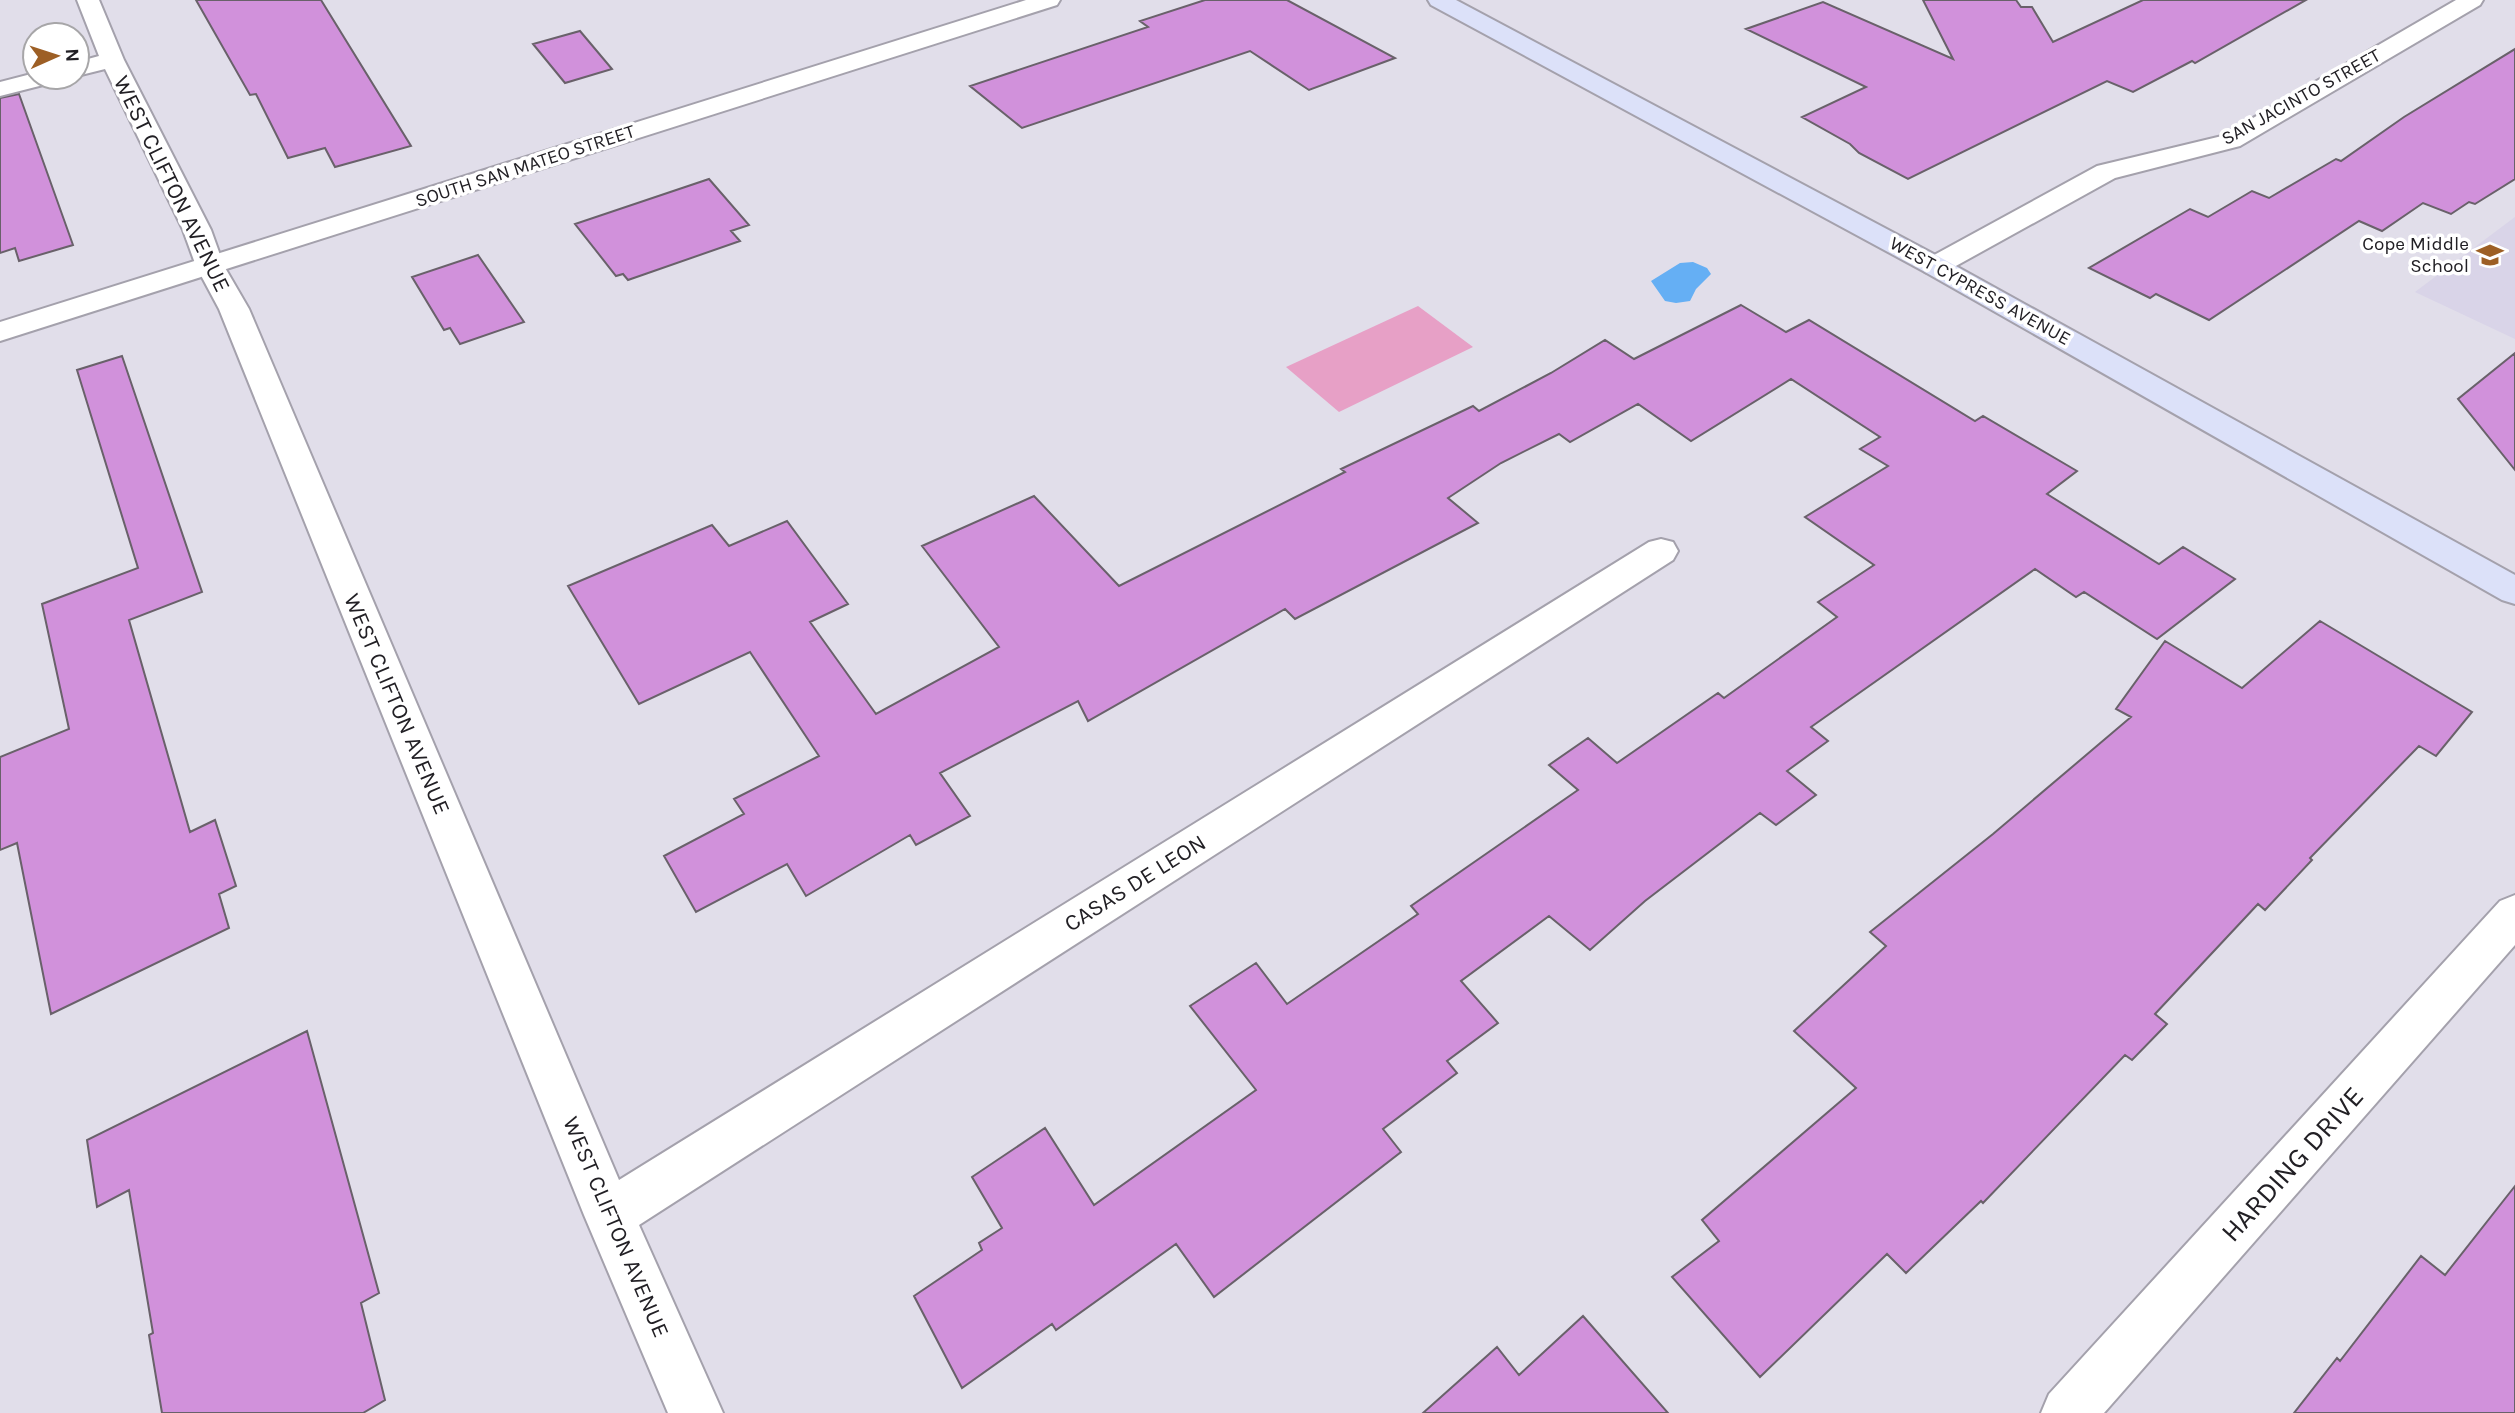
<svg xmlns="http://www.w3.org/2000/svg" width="2515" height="1413" font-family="Karla,sans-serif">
<rect width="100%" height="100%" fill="#e1deea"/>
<!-- built -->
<path fill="#d9d4e8" d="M2515,217V339L2415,292Z"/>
<!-- green -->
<path fill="#e7a0c6" d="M1418,306L1473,347L1339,412L1286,367Z"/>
<!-- water -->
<path fill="#65aff4" d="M1693,262L1707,268L1711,274L1696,289L1690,301L1676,303L1665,301L1651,281L1680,263Z"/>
<!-- building -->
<path fill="#d191db" stroke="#69616a" stroke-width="2" d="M196,0H321L411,146L335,167L325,148L288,158L256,94L250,95Z
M1205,0H1287L1395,58L1309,90L1250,51L1022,128L970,86L1148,27L1140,21Z
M1923,0H2016L2021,7H2032L2053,42L2143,0H2306L2195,63L2192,61L2133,92L2107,81L1908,179L1859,153L1850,144L1802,117L1866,87L1746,29L1823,2L1953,59Z
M580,31L612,69L565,83L533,44Z
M2515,49V179L2475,204L2469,202L2451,214L2423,203L2382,231L2359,221L2209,320L2156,294L2150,298L2089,268L2190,209L2208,217L2252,191L2269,198L2336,159L2341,161L2404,117Z
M19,94L73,245L19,261L15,248L0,253V98Z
M709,179L749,225L731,231L740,241L628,280L623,274L616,276L575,224Z
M478,255L524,322L460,344L450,328L444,330L412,277Z
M1741,305L1786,332L1809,320L1975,421L1983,416L2077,471L2047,494L2159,564L2183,547L2235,579L2157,639L2084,592L2076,597L2035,569L1811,727L1828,741L1787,771L1816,795L1776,825L1760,813L1645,901L1590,950L1549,916L1461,981L1498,1023L1447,1061L1457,1073L1383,1129L1401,1152L1214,1297L1176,1244L1056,1330L1052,1324L962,1388L914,1296L982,1250L979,1243L1002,1228L972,1177L1045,1128L1094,1205L1256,1090L1190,1006L1256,963L1287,1004L1418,914L1411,906L1578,790L1549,765L1588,738L1617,763L1718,693L1724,698L1837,617L1818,602L1874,565L1805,517L1888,466L1860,449L1880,437L1791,379L1691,441L1638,404L1570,442L1559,434L1501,463L1448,498L1478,523L1295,619L1285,609L1088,721L1078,701L940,773L970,816L916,845L910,835L806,896L787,864L696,912L664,856L744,814L734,799L819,756L750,652L639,704L568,586L712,525L729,546L787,521L848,604L810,622L876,714L999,647L922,546L1034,496L1119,586L1345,472L1341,469L1473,406L1479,411L1551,373L1605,340L1634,359Z
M2515,353V470L2458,399Z
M122,356L202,592L129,620L190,832L215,820L236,886L219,894L229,928L51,1014L17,843L0,850V757L69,729L42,604L138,568L77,370Z
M2320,621L2472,712L2436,756L2419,746L2310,858L2312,860L2265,910L2258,904L2155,1014L2167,1024L2132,1060L2125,1055L1983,1203L1981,1201L1906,1273L1887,1254L1760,1377L1672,1277L1719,1241L1702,1220L1856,1088L1794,1031L1886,946L1870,932L1993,834L2131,717L2116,709L2165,641L2242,688Z
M307,1031L379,1293L361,1303L385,1400L363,1413H162L149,1335L153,1333L129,1190L97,1207L87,1140Z
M2515,1186V1413H2294L2337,1358L2340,1361L2421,1256L2445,1275Z
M1583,1316L1668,1413H1423L1497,1347L1519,1375Z"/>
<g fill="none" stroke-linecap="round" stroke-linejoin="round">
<defs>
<path id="minor" d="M77,0H99L124,60L211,230L224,266L249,309L619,1180L1649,542L1661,539L1673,542L1678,551L1673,560L639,1225L723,1413H668L584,1215L219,309L196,266L183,230L105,69L77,76V62L99,56Z
M2456,0H2483L2480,5L2240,146L2115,178L1945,272L1935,275L1925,272L1921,266L1925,260L2097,166L2222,136Z
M35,73V77H58L55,82L0,96V82Z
M2515,895V945L2104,1413H2041L2049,1394L2500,901Z"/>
<path id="tertiary" d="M1026,0H1060L1057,5L0,341V322Z"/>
<path id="secondary" d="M1428,0H1456L1945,260L2515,575V604L2502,600L1925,272L1431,5Z"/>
</defs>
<!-- minor casing -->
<use href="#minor" stroke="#a4a1ac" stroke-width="4"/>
<!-- tertiary casing -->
<use href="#tertiary" stroke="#a4a1ac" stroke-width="4"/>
<!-- secondary casing -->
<use href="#secondary" stroke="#a4a1ac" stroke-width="4"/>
<!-- minor -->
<use href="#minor" fill="#fff" fill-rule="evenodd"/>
<!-- tertiary -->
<use href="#tertiary" fill="#fff" fill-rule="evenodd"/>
<!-- secondary -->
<use href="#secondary" fill="#dce1f9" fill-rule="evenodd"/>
</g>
<!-- icons -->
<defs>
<symbol id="school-bare" viewBox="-9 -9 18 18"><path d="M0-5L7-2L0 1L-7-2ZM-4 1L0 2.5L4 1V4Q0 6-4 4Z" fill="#9d5f25" stroke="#fff" stroke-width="2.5" paint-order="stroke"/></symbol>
</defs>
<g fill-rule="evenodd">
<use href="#school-bare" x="2471" y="236" width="38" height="38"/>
</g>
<g text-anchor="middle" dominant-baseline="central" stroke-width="7" stroke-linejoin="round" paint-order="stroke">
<!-- far-street labels -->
<g font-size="19" fill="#222025" stroke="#fff">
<text transform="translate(2301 97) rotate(-29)">SAN JACINTO STREET</text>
<text transform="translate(525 166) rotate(-18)">SOUTH SAN MATEO STREET</text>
<text transform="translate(1980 291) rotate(29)">WEST CYPRESS AVENUE</text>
</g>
<!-- far-poi labels -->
<g font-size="19" fill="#222025" stroke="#fff" text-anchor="end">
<text x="2469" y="244">Cope Middle<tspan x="2469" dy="22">School</tspan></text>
</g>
<!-- street labels -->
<g font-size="23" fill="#222025" stroke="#fff">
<text transform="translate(172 184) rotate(64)">WEST CLIFTON AVENUE</text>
<text transform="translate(397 704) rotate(67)">WEST CLIFTON AVENUE</text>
<text transform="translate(1135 883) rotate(-32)">CASAS DE LEON</text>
<text transform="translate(616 1227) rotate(67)">WEST CLIFTON AVENUE</text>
</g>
<!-- near-street labels -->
<g font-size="28" fill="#222025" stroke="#fff">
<text transform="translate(2292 1164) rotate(-48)">HARDING DRIVE</text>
</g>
</g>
<!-- north arrow -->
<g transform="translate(56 56) rotate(87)"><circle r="33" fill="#ffffff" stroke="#a7a6a8" stroke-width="2"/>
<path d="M0-5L12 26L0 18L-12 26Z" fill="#9d5f25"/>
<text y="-10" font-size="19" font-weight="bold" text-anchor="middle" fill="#222025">N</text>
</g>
</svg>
